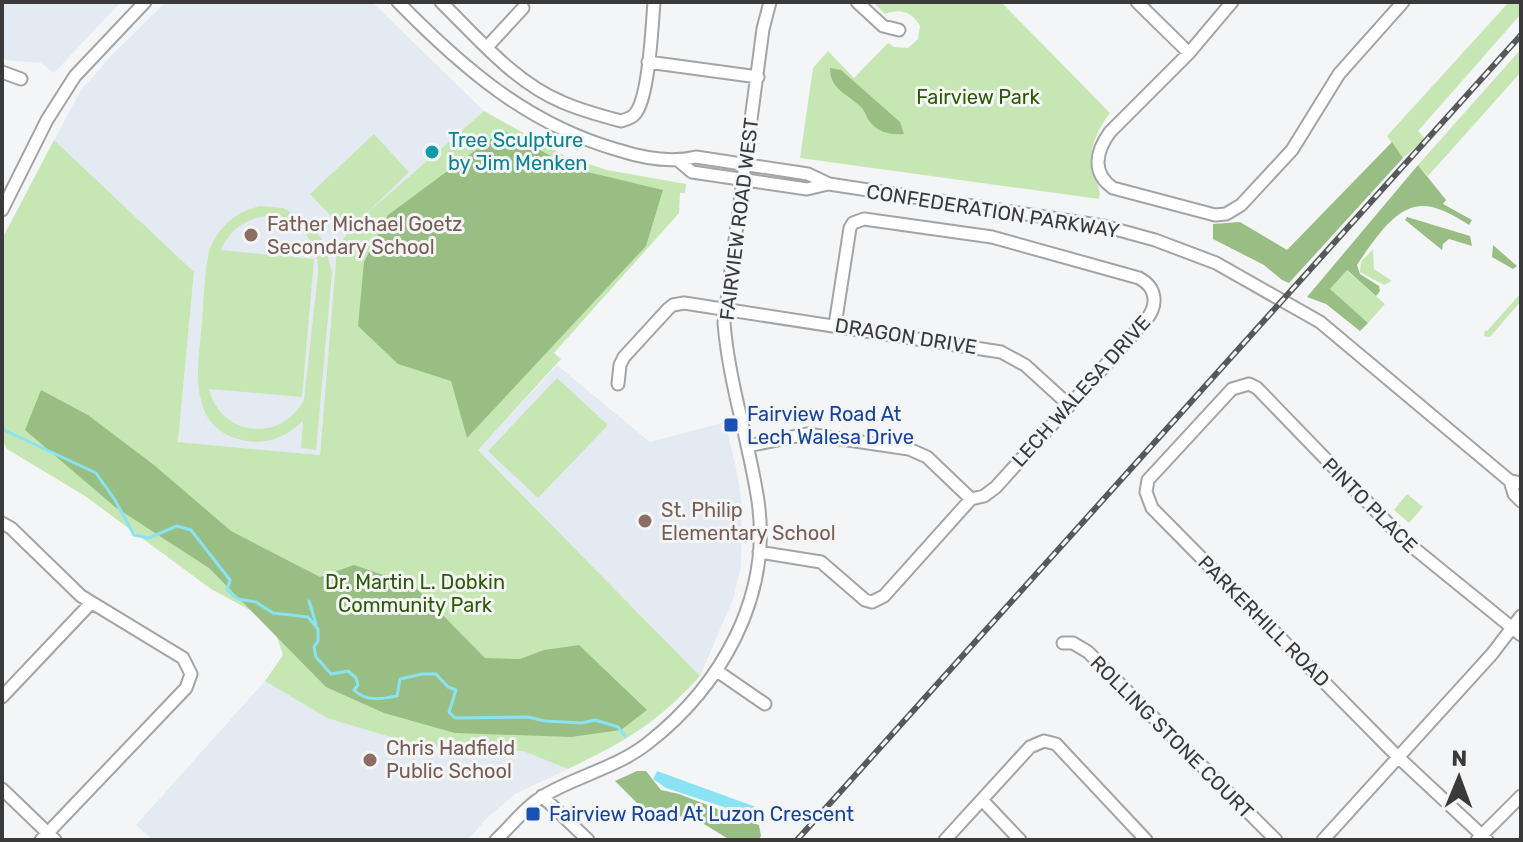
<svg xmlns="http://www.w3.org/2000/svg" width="1523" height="842" font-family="Rubik,sans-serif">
<rect width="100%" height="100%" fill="#f4f5f6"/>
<!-- built -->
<path fill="#e4eaf1" d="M2,2H121L54,73L41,63L6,60L2,56Z
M166,2H372L484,111L358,222L337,247L320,455L178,442L194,272L54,140L80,92L111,56Z
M557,365L650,442L725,422L737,472L742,505L741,567L733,599L700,676L478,450Z
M265,681L327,718L420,746L523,751L568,769L515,794L486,819L468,840H153L136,825Z"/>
<!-- green -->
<path fill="#c6e7b4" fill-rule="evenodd" d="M878,2H1001L1110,113C1098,128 1089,148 1091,168C1093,181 1102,186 1099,199L800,158L813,68L828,51L854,78L888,43L894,47L908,48L918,39L920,26C912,12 901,8 885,14L875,4Z
M1509,2H1521V14L1418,131L1425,139L1403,158L1387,136Z
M1521,49V72L1428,176L1418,165Z
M484,111L567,157L607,170L686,184L685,193H680L679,213L554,353L561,359L478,450L700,676C656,724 626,741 568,769L523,751L420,746L327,718L265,681L283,655L272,622L211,589L85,496L7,449L2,439V239L54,140L194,272L178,442L320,455L337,247L356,223L346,232L310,194L374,134L409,172L364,216Z
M261,206L283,208L310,223L323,241L332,272L316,450L301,448L303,421C287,436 268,445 246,441C185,430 198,367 202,322C204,298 204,272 210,248C220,225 237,211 261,206ZM273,216C302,222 320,244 318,274L304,400C281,443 221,437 209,389L302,397L314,259L221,250C230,228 249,216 273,216Z
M1373,249L1374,269L1392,281L1384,285L1360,272L1361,262Z
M1346,270L1385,304L1368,323L1329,290Z
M1521,293V301L1490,337L1484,336L1485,330L1487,331Z
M557,378L608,425L538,498L488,451Z
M1407,494L1423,507L1409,523L1394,510Z"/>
<!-- forest -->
<path fill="#99be84" d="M830,68L841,70L900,122L904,134C891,135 879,133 870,122C866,117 865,110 860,106C846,93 830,89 830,68Z
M503,130L575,169L663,190L646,246L467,438L451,381L398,364L358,326L364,262L388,215Z
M1392,142L1403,158L1289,283L1282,280L1264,265L1213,239V224L1240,222L1287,250Z
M1418,165L1446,200L1443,204L1472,220L1469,225C1431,201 1411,196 1380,233C1372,243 1364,254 1357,265L1360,274L1379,286L1380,291L1376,296L1347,270L1330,289L1368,323L1360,331L1326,304L1307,297Z
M1407,217L1470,236L1472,246L1449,239L1443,244L1442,250L1405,220Z
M1493,245L1517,266L1513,269L1492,257Z
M41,390L88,415L154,465L231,531L320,577L354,565L413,585L485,658L520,659L544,650L579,645L647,710L621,730L571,737L455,733L384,713L326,687L209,568L115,507L25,430Z
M637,771H646L661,790L679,794L759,825L761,836L758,840H730L699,821L641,807L615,781Z"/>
<!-- water -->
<path fill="#89e3f3" d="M657,771L764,810L763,820L666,788L653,779Z"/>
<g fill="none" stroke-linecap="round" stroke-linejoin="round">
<!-- stream -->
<path stroke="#89e3f3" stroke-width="3" d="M2,425L4,430L96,473L115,500L134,535L149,538L177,526L191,530L230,580L227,590L238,599L256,602L273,613L308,617L318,629V641L314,647L316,657L331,674L348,671L356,678L358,685L354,690C366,702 381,699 397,696L400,679L422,674H436L448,687L456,690L449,712L455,718L528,717L545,721L582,723L595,720L618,727L625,736
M309,601L316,624"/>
<defs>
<path id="minor" d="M398,2C463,68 527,124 618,150C643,158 671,163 696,157L808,174L829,184L1104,226L1155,240L1216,263L1320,322L1510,481L1521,483
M441,2C477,37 514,82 562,102C580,110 602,116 621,121C628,119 634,117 637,111C649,92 652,27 654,2
M857,2L883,26L899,30
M1137,2L1189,53
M1232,2L1189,53L1110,132C1096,151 1091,173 1113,188L1215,215L1226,214L1241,205L1292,150L1339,74L1403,2
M487,47L523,8
M648,62L758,77
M2,72L21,79
M679,161L692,172L807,189L828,184
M2,210L47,120L75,76L145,2
M618,384L620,365L624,357L668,309L673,305L684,303L1001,352L1025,365L1069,405
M747,446L807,434L909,449L927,457L971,499L984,496L996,487L1146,320C1159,304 1156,287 1139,278L992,237L864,219L853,223L850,228L835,325
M1510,481L1514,494L1521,501
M2,523L11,528L81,596L183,658L191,674L186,688L41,840
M759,552L821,562L865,600L872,602L884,596L971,499
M1063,643H1073L1088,652L1276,840
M717,671L765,704
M2,697L91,603
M2,789L55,840
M542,796L588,840
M983,801L1020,840
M496,840C511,826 527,805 545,795C577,776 618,767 648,743C721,686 772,597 758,501C749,441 729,384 724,323L763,29L770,2
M945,840L1030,747L1044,741L1056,744L1146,840
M1323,840L1492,654L1521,616
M1477,840L1521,796
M1487,840L1398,757L1152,508L1146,492L1148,480L1232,389L1249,384L1257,388L1404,540L1521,635"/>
</defs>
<!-- minor casing -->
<use href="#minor" stroke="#a3a4a5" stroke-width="15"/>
<!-- minor -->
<use href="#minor" stroke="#fff" stroke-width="11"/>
<defs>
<path id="rail" d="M797,840L1521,35"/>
</defs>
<!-- rail casing -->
<use href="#rail" stroke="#575859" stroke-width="6"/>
<!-- rail -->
<use href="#rail" stroke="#f4f5f6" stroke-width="3" stroke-dasharray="9" stroke-linecap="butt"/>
</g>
<!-- markers -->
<circle fill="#0f9aa8" stroke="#f4f5f6" stroke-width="3" cx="432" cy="152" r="8"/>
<g fill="#8d6e63" stroke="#f4f5f6" stroke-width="3">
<circle cx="251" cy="235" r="8"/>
<circle cx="645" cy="521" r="8"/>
<circle cx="370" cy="760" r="8"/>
</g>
<g fill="#1a4fb4" stroke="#f4f5f6" stroke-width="3">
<rect x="723" y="417" width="16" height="16" rx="4"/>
<rect x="525" y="806" width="16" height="16" rx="4"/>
</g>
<g text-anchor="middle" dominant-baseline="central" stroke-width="6" stroke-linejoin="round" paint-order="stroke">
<!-- park labels -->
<g font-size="20" fill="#2f5a04" stroke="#f4f5f6">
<text x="978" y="97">Fairview Park</text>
<text x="415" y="582">Dr. Martin L. Dobkin<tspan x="415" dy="23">Community Park</tspan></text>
</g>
<!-- culture labels -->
<g font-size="20" fill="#0d838f" stroke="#f4f5f6" text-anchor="start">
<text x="448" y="140">Tree Sculpture<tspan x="448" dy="23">by Jim Menken</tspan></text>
</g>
<!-- street labels -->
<g font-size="20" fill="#3a3a3b" stroke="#f4f5f6">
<text transform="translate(993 211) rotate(9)">CONFEDERATION PARKWAY</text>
<text transform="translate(739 219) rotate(-83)">FAIRVIEW ROAD WEST</text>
<text transform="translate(906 336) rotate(9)">DRAGON DRIVE</text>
<text transform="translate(1081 391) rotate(-48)">LECH WALESA DRIVE</text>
<text transform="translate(1370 505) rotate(45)">PINTO PLACE</text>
<text transform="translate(1264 621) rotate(45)">PARKERHILL ROAD</text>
<text transform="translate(1172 737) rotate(45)">ROLLING STONE COURT</text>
</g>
<!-- education labels -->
<g font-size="20" fill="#785e54" stroke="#f4f5f6" text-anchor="start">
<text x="267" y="224">Father Michael Goetz<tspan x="267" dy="23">Secondary School</tspan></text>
<text x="661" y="510">St. Philip<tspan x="661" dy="23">Elementary School</tspan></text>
<text x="386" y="748">Chris Hadfield<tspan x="386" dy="23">Public School</tspan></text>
</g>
<!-- transit labels -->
<g font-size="20" fill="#164399" stroke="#f4f5f6" text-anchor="start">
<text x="747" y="414">Fairview Road At<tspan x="747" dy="23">Lech Walesa Drive</tspan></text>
<text x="549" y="814">Fairview Road At Luzon Crescent</text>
</g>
</g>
<!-- border -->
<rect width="1523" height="842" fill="none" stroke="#3a3a3b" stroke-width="8"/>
<!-- north arrow -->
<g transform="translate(1459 778) rotate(1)" stroke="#f4f5f6" stroke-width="6" paint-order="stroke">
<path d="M0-6L14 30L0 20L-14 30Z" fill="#3a3a3b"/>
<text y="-12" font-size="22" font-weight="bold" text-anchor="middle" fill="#3a3a3b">N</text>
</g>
</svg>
